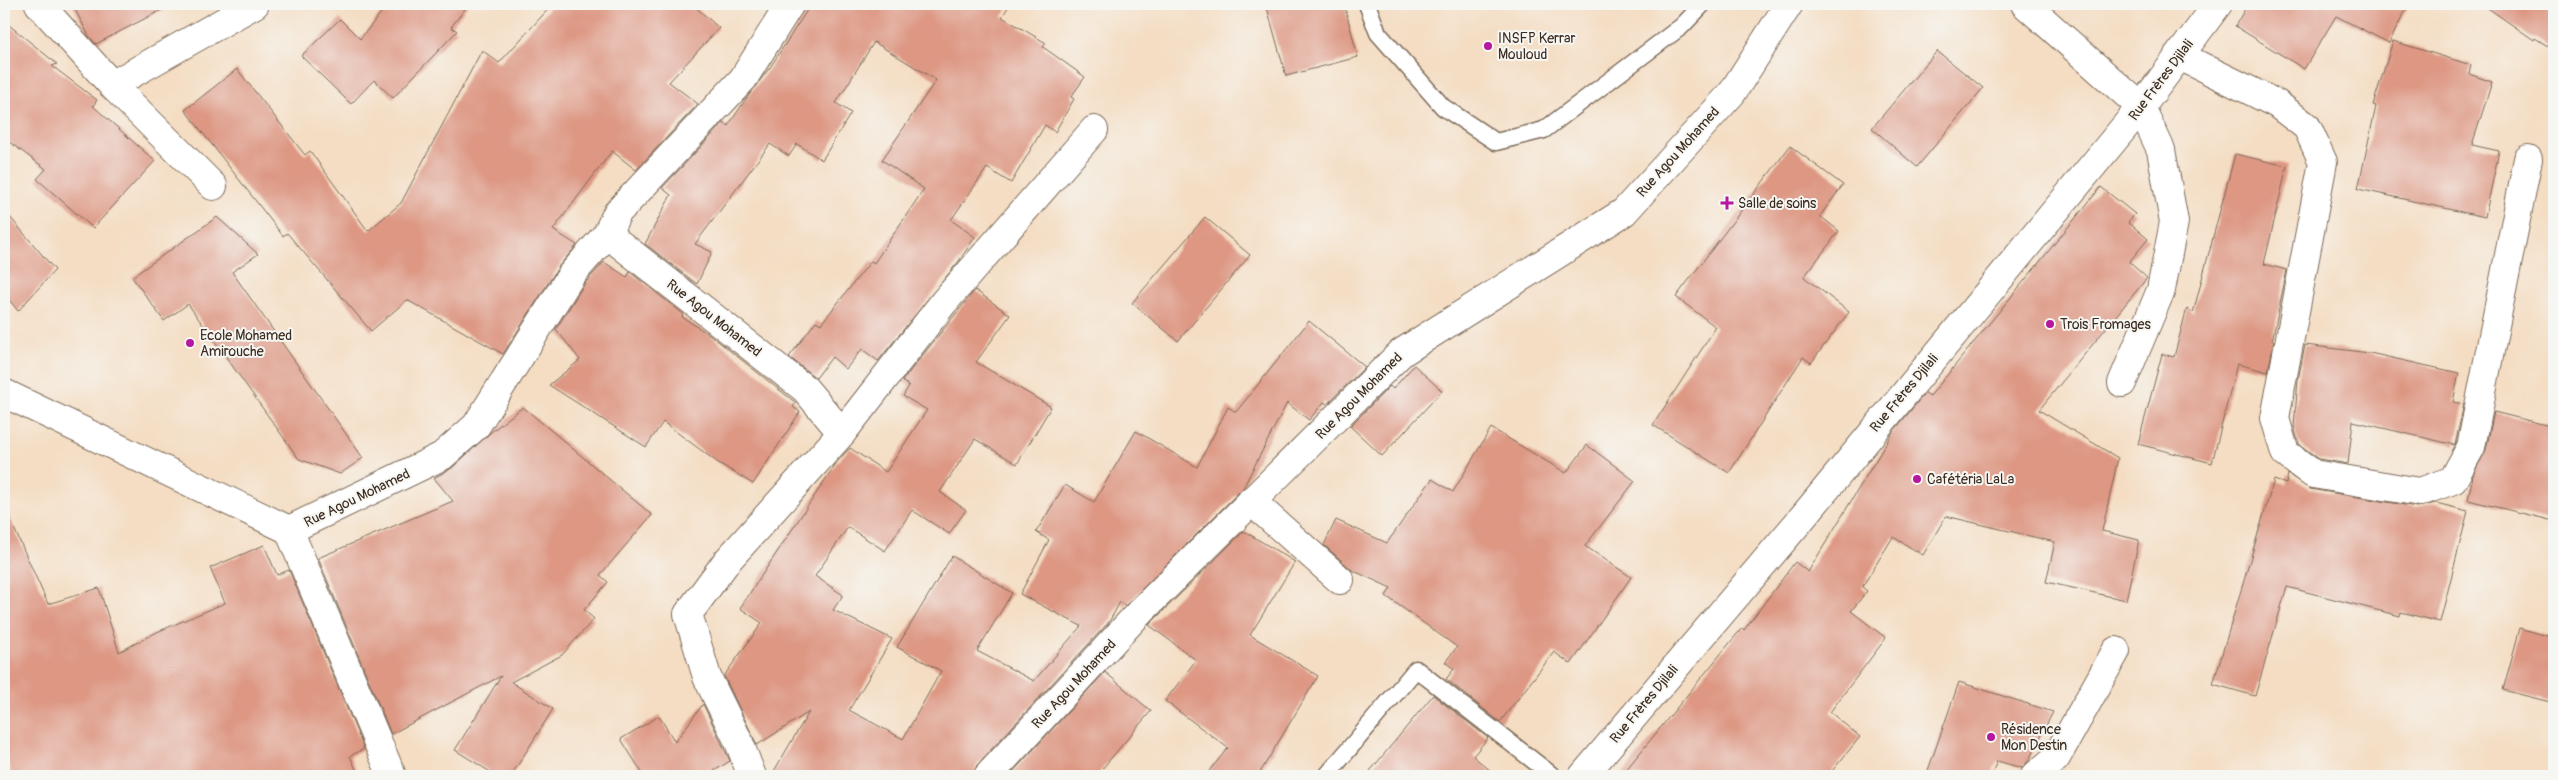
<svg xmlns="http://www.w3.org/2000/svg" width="2558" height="780" font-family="Pangolin,sans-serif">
<rect width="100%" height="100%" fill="#f6f6f2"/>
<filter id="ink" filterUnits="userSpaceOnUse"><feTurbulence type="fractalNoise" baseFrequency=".02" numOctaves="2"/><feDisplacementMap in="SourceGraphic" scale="10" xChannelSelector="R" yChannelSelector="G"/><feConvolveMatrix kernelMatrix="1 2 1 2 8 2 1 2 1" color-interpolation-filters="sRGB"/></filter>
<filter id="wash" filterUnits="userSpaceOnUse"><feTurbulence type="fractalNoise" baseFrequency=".0096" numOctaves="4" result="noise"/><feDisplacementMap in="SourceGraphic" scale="20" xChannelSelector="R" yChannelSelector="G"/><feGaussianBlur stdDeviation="1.12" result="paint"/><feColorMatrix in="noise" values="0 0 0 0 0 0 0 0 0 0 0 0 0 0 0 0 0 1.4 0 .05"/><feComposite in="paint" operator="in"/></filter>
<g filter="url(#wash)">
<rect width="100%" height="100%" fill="#f4ddc3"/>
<g id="blocks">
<!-- building -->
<path fill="#dd9783" d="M72,4H173L96,44L89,36Z
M388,4H469L451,27L457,31L393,98L374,80L351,104L301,56L340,19L360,39Z
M553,4H692L719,28L669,82L698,104L636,170L612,151L553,230L577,245L559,266L503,354L407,300L371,331L287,233L283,236L185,110L237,69L305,155L310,151L368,231L401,203L482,50L499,63Z
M811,4H1010L1002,17L1046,43L1043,47L1085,77L1071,97L1074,99L1055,132L1045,125L1011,183L987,168L951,220L975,237L959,261L878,361L862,349L846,369L832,357L816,378L789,357L816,321L821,324L871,261L874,263L924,189L882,160L936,80L874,42L836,103L851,113L822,160L797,144L789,156L770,144L695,244L712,252L697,284L645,244L671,195L662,188L723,123L728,126L746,99L771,66Z
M1266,4H1344L1358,57L1286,76Z
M2248,4H2409L2389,43L2336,16L2304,69L2235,26Z
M2482,4H2554V50L2535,38L2534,40Z
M4,21L57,64L52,66L97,100L93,106L155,161L93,228L37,179L46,169L4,138Z
M2393,41L2471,65L2469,74L2492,82L2472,145L2499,151L2485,217L2358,189L2376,106L2373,105Z
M1937,51L1983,88L1917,167L1872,128Z
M1790,146L1843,185L1820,216L1839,231L1804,277L1849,312L1811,363L1803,357L1729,473L1653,425L1716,327L1676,297Z
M2235,154L2287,166L2264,264L2287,270L2272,341H2274L2268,372L2237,364L2212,463L2138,444L2162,354L2174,357L2187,308L2193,313Z
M2101,187L2135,214L2128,222L2148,239L2129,262L2147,278L2039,410L2118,458L2102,531L2139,540L2126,600L2046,582L2055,542L1946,516L1923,555L1893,537L1862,587L1867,591L1851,611L1886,638L1830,712L1860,737L1828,776H1621L1742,628L1744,630L1795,562L1808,572L1893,432L1925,393L1930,396Z
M4,210L55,270L18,311L4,293Z
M217,217L258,254L232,272L363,458L340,474L299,459L188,304L164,321L132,277Z
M1205,217L1250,255L1178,341L1132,303Z
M604,262L627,277L630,272L683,314L682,317L709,334L796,403L793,407L800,412L753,484L717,462L663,422L646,447L549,385L580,360L556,329L585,283Z
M975,290L1010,315L976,362L1051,407L1017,464L975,439L940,492L966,510L949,534L912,510L885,551L848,527L815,576L843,595L833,610L892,639L849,710L903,739L941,671L897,647L952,556L1012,593L977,651L1034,681L1081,626L1020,594L1049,540L1036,532L1065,485L1094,502L1136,431L1197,467L1228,407L1236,412L1309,321L1365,367L1327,404L1324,402L1309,420L1287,403L1243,488L1125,606L1120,602L1109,622L977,765L973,776H771L809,712L757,745L724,676L762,623L740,608L837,462L850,448L886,472L927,410L903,396L909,386L902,381Z
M2305,345L2370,353L2459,373L2453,402L2464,404L2455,445L2353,421L2348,464L2319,459L2299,444L2294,427L2298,380Z
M1414,365L1442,391L1382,456L1350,426L1390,386L1393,389Z
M523,407L652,515L600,575L608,582L584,610L594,619L562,655L511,682L553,709L511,776H497L455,750L501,676L391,734L318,558L453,501L434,478L452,468L491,432Z
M2494,412L2554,427V521L2468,500L2473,475L2486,450Z
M1491,428L1566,473L1587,445L1635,481L1585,546L1631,577L1571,664L1554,652L1500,722L1446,679L1454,669L1445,662L1457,647L1386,596L1391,588L1352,570L1324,545L1336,520L1387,543L1432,479L1453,492Z
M2288,474L2310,489L2417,507L2436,503L2468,511L2440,622L2401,612L2400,616L2287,587L2255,696L2213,684L2274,480L2286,484Z
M4,506L48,604L99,588L119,652L157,632L225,603L210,568L264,545L277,575L289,570L364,749L350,756L359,776H13L4,753Z
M1244,531L1295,562L1250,635L1318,676L1258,776H1205L1228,748L1165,701L1196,660L1149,625Z
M2520,628L2554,638V703L2503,690Z
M1105,672L1151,711L1096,776H1009Z
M1959,682L2053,712L2029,760L2022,768L1997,761L1991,776H1926Z
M1433,695L1488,738L1473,756L1497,776H1366Z
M703,704L730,761L706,776H644L621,739L659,716L675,742Z"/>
</g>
</g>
<g filter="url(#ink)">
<use href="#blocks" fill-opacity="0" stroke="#7c6958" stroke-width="1"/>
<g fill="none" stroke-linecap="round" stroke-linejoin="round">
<defs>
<path id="lane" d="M1367,4L1378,33L1443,107L1496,142L1544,130L1682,26L1703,4
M1329,776L1328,774L1416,669L1553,776"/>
<path id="street" d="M39,4L112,85L213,186
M2178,55L2277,104L2307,127L2323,162L2275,418L2285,453L2313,474L2420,492L2453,480L2471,447L2528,159
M112,85L255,4
M607,234L805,389L842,433
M2122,383L2161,290L2174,222L2161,150L2141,107
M4,393L289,530L392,776
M1251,501L1340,580
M289,530L442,456L476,426L572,274L607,234L617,213L743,79L790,4
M752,776L739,742L707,677L688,614L727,561L842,433L944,302L1094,130
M988,776L1138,614L1401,353L1624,212L1732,93L1789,4
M2035,776L2056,758L2116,651"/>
<path id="secondary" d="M2025,4L2141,107"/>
<path id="primary" d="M1583,776L1808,511L2141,107L2218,4"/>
</defs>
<!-- lane casing -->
<use href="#lane" stroke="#7c6958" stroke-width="19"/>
<!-- street casing -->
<use href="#street" stroke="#7c6958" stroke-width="30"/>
<!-- secondary casing -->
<use href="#secondary" stroke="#7c6958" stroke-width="30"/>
<!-- primary casing -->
<use href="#primary" stroke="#7c6958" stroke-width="30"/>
<!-- lane -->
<use href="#lane" stroke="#fff" stroke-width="16"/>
<!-- street -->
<use href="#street" stroke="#fff" stroke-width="28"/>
<!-- secondary -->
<use href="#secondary" stroke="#fff" stroke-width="28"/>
<!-- primary -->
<use href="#primary" stroke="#fff" stroke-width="28"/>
</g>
</g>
<!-- markers -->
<g fill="#b5179e" stroke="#f6f6f2" stroke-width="2">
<circle cx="1488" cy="46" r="5"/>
<path d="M1724.5 195.5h5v5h5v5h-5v5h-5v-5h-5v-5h5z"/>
<circle cx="2050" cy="324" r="5"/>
<circle cx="190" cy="343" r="5"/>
<circle cx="1917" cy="479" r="5"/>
<circle cx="1991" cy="737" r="5"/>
</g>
<g text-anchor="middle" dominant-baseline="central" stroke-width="4" stroke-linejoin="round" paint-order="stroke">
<!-- poi labels -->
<g font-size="14" fill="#3b2a1e" stroke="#f6f6f2" text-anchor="start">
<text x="1498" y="38">INSFP Kerrar<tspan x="1498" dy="16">Mouloud</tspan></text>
<text x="1738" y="203">Salle de soins</text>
<text x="2060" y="324">Trois Fromages</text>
<text x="200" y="335">Ecole Mohamed<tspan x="200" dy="16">Amirouche</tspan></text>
<text x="1927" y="479">Cafétéria LaLa</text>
<text x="2001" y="729">Résidence<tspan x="2001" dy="16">Mon Destin</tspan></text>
</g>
<!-- street labels -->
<g font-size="14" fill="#3b2a1e" stroke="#f6f6f2">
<text transform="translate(2161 80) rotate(-53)">Rue Frères Djilali</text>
<text transform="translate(1678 152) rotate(-48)">Rue Agou Mohamed</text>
<text transform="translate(714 318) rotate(38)">Rue Agou Mohamed</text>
<text transform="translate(1904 393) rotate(-50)">Rue Frères Djilali</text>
<text transform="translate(1359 396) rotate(-45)">Rue Agou Mohamed</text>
<text transform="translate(357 498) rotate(-26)">Rue Agou Mohamed</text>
<text transform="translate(1074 684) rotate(-47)">Rue Agou Mohamed</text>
<text transform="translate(1644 704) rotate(-50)">Rue Frères Djilali</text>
</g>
</g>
<!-- margin -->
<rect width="2558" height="780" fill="none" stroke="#f6f6f2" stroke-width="20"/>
</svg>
